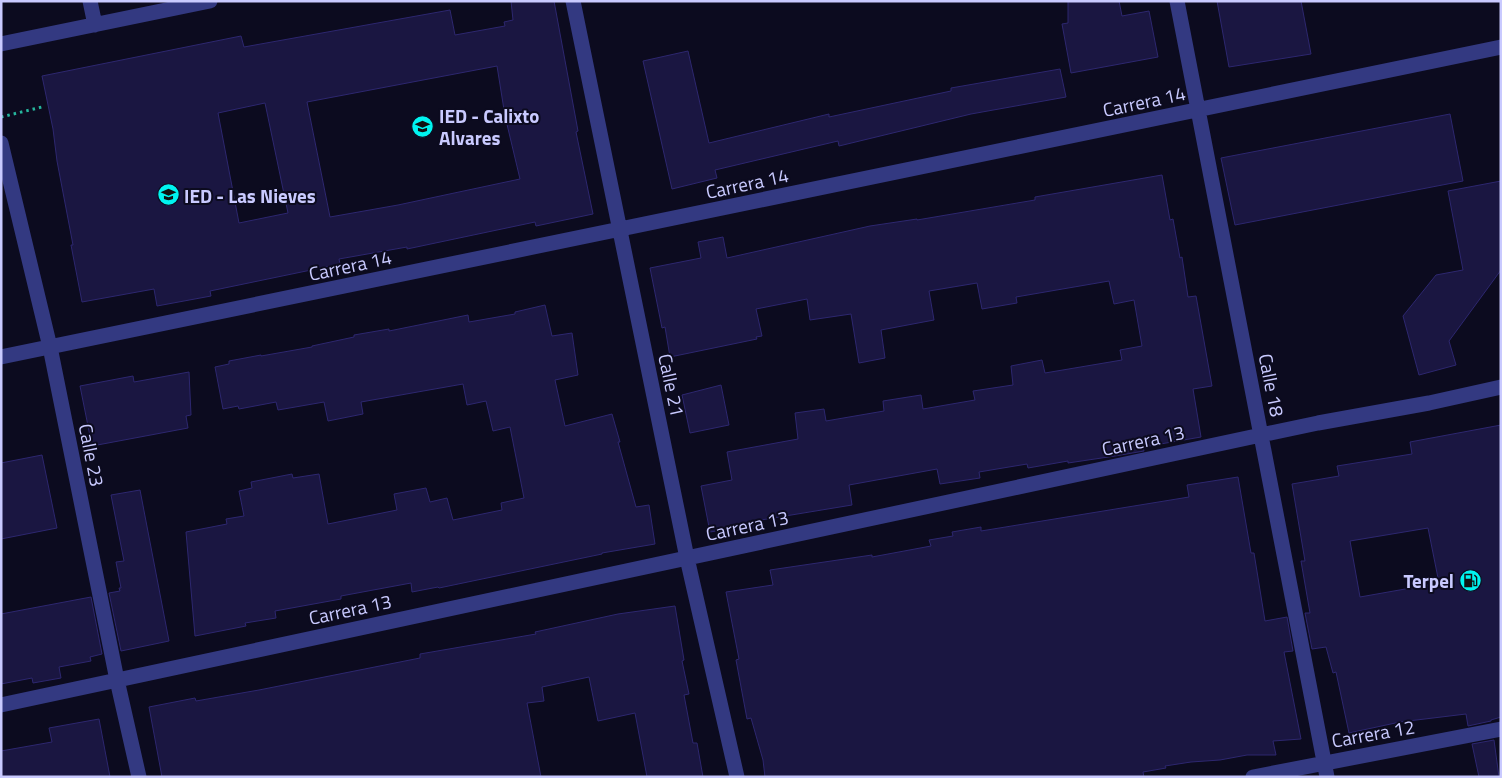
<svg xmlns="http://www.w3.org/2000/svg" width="1502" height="778" font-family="'Titillium Web',sans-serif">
<rect width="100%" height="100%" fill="#0c0b1f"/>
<!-- building -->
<path fill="#1a1641" stroke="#2d276f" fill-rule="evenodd" d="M511,1H554L578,131L576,132L593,214L536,226L535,222L407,249V247L339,259L340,264L210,291L211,296L157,306L154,289L82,302L71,245H73L57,161L53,129L42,76L241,36L244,47L450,10L455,35L505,26L504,22L513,20ZM497,66L505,116L520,179L398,205L330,217L307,102ZM265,103L288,213L239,223L218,113Z
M1068,1H1119L1122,16L1149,11L1158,57L1071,73L1062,24L1068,23Z
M1217,1H1301L1311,54L1229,67Z
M688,51L709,143L829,114V117L951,91V88L1060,69L1066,97L971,114L839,146L838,141L715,170L717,178L672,189L643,61Z
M1450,114L1463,181L1235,225L1221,158Z
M1162,175L1170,220L1173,219L1180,258L1182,257L1188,297L1196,296L1212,386L1193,389L1201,437L1143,447L1144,451L1115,456L1068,463V461L1028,468L1027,464L979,472L980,478L940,484L937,469L849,485L852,505L761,520L763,527L741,531L740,527L710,532L701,486L732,480L727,452L798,439L795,413L824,409L826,421L884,411L883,401L921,395L923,409L975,400L973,391L1013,385L1011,366L1042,360L1045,373L1122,360L1120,350L1142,346L1134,300L1114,304L1109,281L1016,297L1017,303L982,309L977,283L929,291L934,320L881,330L885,358L859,363L851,314L810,320L807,299L756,309L762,336L756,337L757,339L670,357L665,327L662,328L650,268L701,258L698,242L723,237L727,258L870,226L917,219V220L1035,200V197Z
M1501,181V270L1449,341L1456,365L1419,375L1403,316L1436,275L1463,270L1448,191Z
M545,305L552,336L572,333L578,375L555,380L565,426L612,414L620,442H618L636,507L649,505L655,544L602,553V554L439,588L438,587L412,592L411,583L341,596V599L275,611L276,618L245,623L246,626L195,636L186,532L227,524L226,519L244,516L239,491L252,488L251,482L292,474L293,478L319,474L328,524L397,510L394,494L426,488L430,502L447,498L453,520L502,510L501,503L524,498L510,427L493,431L486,401L467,405L463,384L361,402L363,414L328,421L324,402L278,410L276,402L239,409L238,406L223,409L215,367L229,364V361L261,355V356L312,347V346L354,337V335L389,329V331L468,315L469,322L515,314V312Z
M189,372L191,415L186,416L188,428L92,446L80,386L133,376L134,382Z
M721,385L729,425L690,433L682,395Z
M1501,425V717L1491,720V721L1468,726L1466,714L1400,722L1349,733L1336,672L1333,673L1326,647L1312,649L1305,613H1310L1301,561H1305L1292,484L1339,476L1337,466L1412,454L1410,442ZM1428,528L1439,583L1360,597L1350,541Z
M42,455L57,528L1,539V463Z
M1238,477L1251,553H1254L1265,621L1287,617L1293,651L1284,652L1301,739L1273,741L1276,755H1247L1220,760L1191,762L1165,766L1166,768L1143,772L1144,777H765L763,760L751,718L747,719L736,660L739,659L726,592L773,585L770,570L872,555V557L931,546L929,540L953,536L952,532L981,527V531L1189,497L1187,485Z
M140,490L169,641L121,651L109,593L120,591L119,588H121L116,562L124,561L111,495Z
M91,597L102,654L90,657L91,661L59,667L61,678L33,683L32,678L1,684V614Z
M675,606L684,660L682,661L689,694L684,695L693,743H697L703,777H647L635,713L598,721L589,677L542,687L544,701L527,703L541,777H162L149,707L195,698L196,701L259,690L420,658V654L536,634L535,632L618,614Z
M99,719L110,777H1V751L52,742L49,728Z
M1494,740L1499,777H1479L1472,744Z"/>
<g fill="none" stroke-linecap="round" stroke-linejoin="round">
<!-- path -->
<path stroke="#26b69d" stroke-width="3" stroke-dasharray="2.5 4" stroke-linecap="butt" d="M1,117L42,107"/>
<!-- minor -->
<path stroke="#333981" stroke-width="15" d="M90,1L95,25
M573,1L687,558L737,777
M1177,1L1327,777
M1,44L210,1
M1,143L50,347L117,680L139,777
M1,357L1501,47
M1,705L1261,435L1318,423L1429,403L1501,387
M1253,777L1501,729"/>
</g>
<!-- icons -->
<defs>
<symbol id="school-disc" viewBox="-11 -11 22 22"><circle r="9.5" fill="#00f4f0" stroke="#0c0b1f"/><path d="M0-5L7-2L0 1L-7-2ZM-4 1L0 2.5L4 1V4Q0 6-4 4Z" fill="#111"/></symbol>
<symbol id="fuel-disc" viewBox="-11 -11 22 22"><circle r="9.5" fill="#00f4f0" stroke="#0c0b1f"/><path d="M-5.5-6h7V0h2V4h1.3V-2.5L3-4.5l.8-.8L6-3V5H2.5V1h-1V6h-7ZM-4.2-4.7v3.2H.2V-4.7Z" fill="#111"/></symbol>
</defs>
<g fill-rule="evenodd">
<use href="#school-disc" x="410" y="114" width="25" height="25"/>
<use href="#school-disc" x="156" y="182" width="25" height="25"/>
<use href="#fuel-disc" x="1458" y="568" width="25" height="25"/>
</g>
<g text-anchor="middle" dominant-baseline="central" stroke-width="4" stroke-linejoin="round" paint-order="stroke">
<!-- street labels -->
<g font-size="19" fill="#c9caff" stroke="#0c0b1f">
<text transform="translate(1144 101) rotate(-12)">Carrera 14</text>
<text transform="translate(747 183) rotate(-12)">Carrera 14</text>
<text transform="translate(350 265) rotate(-12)">Carrera 14</text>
<text transform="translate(672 385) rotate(78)">Calle 21</text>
<text transform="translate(1272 385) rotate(79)">Calle 18</text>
<text transform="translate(1143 440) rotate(-12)">Carrera 13</text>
<text transform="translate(92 455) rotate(79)">Calle 23</text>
<text transform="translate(747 525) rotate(-12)">Carrera 13</text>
<text transform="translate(350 609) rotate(-12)">Carrera 13</text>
<text transform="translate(1373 733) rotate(-10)">Carrera 12</text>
</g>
<!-- poi labels -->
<g font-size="19" font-weight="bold" fill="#c9caff" stroke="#0c0b1f" text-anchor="start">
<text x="439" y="115">IED - Calixto<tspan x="439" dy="22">Alvares</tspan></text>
<text x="184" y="195">IED - Las Nieves</text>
<text x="1454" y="580" text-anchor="end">Terpel</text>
</g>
</g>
<!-- border -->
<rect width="1502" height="778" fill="none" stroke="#c9caff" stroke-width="5"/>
</svg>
